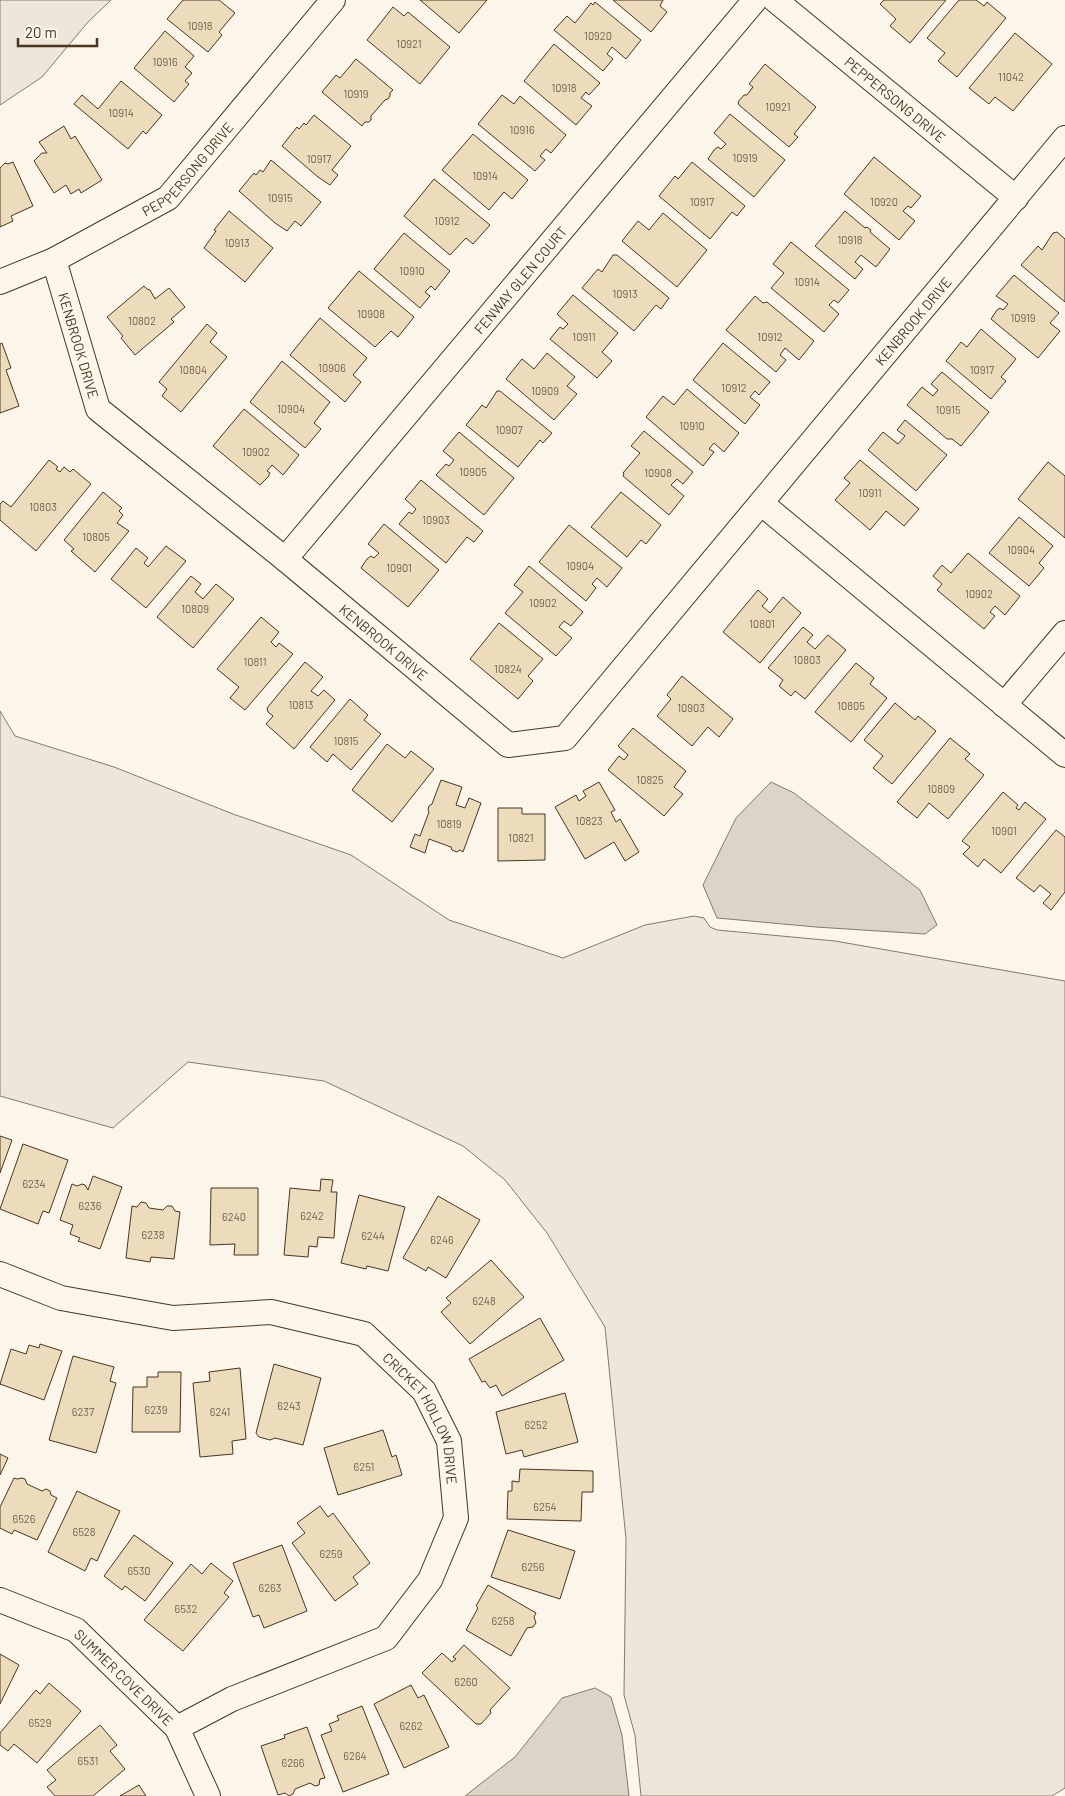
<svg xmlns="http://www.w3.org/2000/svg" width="1065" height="1796" font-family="Barlow,sans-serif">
<rect width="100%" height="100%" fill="#fbf6e9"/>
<!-- green -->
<path fill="#ede6d9" stroke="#887966" d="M0,0H111L88,22L42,77L0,105Z
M0,711L15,736L114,767L233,814L351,855L449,920L563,958L645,925L694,916L704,918L710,927L717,930L835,941L1065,981V1788L1052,1796H641L635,1735L624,1695L626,1539L605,1327L547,1233L505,1180L463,1146L324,1081L188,1062L113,1128L0,1096Z"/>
<!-- water -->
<path fill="#dcd4c6" stroke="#887966" d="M771,782L794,793L920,890L937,925L925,934L816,927L717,918L703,885L736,818Z
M595,1688L611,1697L622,1735L629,1796H465L515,1757L562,1698Z"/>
<!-- building -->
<path fill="#ecdcbc" stroke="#4a3520" d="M183,0H219L235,13L219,32L222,35L208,52L167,19Z
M420,0H487L459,33Z
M613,0H663L660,6L667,12L651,32Z
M884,0H946L910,43L890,26L896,19L880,4Z
M959,0H976L984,6L987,2L1006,18L957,77L938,61L945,53L927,38Z
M595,2L641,40L626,59L612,47L607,54L613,59L603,71L554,30L567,16L575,23L591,3L593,5Z
M393,7L404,16L408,12L450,47L420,84L367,40Z
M165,31L194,56L185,67L192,73L185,81L189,84L174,102L134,68Z
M1015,33L1052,64L1013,111L995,97L989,104L969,88Z
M554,44L600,83L589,95L586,92L581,98L592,106L576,125L524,81Z
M356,59L393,90L390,93V96L388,99L385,100L371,116V120L369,122H365L362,126L322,92L336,75L340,78Z
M765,64L816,107L794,134L798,137L789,147L739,105L738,102L744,95H747L753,87L749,84Z
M121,81L162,115L146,134L143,131L128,149L74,104L82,95L98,109Z
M502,95L514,104L520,96L566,135L551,153L546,149L540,156L545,160L535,171L478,124Z
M730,114L785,160L754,197L708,159L714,150L718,147L721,149L726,144L714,133Z
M314,115L351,146L332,170L338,175L330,185L318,177L282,146L297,127L299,129L304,123L306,125Z
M64,126L71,139L75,136L102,180L81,193L79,189L71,194L66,185L54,193L34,161L42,153H47L39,142Z
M473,134L528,180L512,199L504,192L489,210L442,170Z
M874,157L921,196L911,208L908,206L903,211L915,221L899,240L844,194Z
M271,160L321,202L301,226L295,221L287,231L275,223L239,191L254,173L256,175L260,170L263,172Z
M13,162L33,206L11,216L13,221L0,227V168L5,163L8,164Z
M692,162L745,206L737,216L732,212L710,239L659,196L675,176L678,179Z
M434,179L490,225L473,244L466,238L450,255L404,216Z
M229,211L273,248L245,282L204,248L216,231L214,230Z
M845,211L865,228L867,227L871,230L870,232L890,249L876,267L861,255L855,262L863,269L855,279L815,246Z
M663,213L707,250L677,287L622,241L638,221L649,230Z
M1057,232L1065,239V302L1021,265L1038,246L1042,250L1053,233Z
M404,233L450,271L435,290L431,286L425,292L430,296L420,308L374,269Z
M791,242L849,290L838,303L834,300L829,305L839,314L824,332L771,288L784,273L773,264Z
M613,255H617L669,298L661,309L656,305L634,331L582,288L598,269L602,272Z
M359,271L414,317L398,337L391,331L375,347L328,308Z
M1014,275L1059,313L1050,323L1060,331L1038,358L991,319L997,310L1000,308L1003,310L1008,304L996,296Z
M144,286L147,289L150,290L155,299L169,288L185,307L171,319L174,322L135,355L121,338L123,336L107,317Z
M573,295L618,333L602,352L612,361L597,378L550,339L560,327L563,329L568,324L557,314Z
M755,296L763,303L767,302L814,341L799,360L785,348L780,355L786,360L776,372L726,330Z
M320,318L367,358L353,375L361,382L345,402L290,355Z
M207,324L217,333L210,342L227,357L181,412L162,396L167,389L159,382Z
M981,329L1016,359L1001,377L1006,381L991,399L946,361L961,342L967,347Z
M2,343L11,368L6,370L19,406L0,413V344Z
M723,343L770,382L759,395L755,391L750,397L760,405L745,424L693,380Z
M547,353L575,377L567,386L577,394L554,420L506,379L522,359L534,369Z
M282,361L330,402L314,423L321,429L305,448L250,402Z
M942,372L989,412L961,446L952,439H947L907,405L922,387L933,396L938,390L931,384Z
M687,389L739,433L724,452L714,443L709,449L714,452L703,466L646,417L663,396L674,405Z
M497,391H500L552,433L543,443L540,440L518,467L466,425L482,405L486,408Z
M244,409L299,455L283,475L272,465L267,471L270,473L268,477L260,485L213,446Z
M905,420L947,455L916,491L868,450L883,432L898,444L905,436L897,430Z
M644,431L693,472L683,484L677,479L671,485L684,496L669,515L623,476L624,474L623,473L640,453L631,446Z
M459,432L514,478L484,515L436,475L446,464L449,466L454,460L443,451Z
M49,460L58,467L56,469L60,472L64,467L70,472L73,469L91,484L36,551L0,520V504L3,501L11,507Z
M860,460L919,509L904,526L886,511L870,530L835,500L850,483L844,478Z
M1048,462L1065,476V538L1018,499Z
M421,480L483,531L474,542L467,537L446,563L399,524L409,512L412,514L416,509L405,499Z
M103,492L122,508L119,511L123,515L117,523L129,531L95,572L71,551L74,549L64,540Z
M621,492L661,525L646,544L641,540L627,557L591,527Z
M1019,517L1053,546L1039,563L1044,568L1029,586L989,553Z
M384,524L439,570L408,607L361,568L367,559L371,556L374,558L379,553L368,544Z
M569,525L622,568L607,587L597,578L592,584L596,588L586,601L539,562Z
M166,546L186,561L146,608L111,579L136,548L148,558L144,563L148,567Z
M968,553L1020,596L1005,615L995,606L990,612L995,616L984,629L937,590L942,584L933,576L942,565L951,573Z
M529,566L583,612L571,626L564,621L559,627L572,638L556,656L505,613L523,592L514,585Z
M191,576L201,584L195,592L203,599L216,584L234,599L193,648L157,617Z
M758,590L768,599L762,606L770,613L783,597L801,613L760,663L723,632Z
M261,617L279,632L271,642L276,647L279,643L293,654L245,710L230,698L239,687L217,669Z
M499,623L543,659L528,676L533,681L518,699L470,659Z
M803,627L813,635L807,642L815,649L828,635L846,650L805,699L795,691L791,696L779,686L783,680L768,668Z
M305,662L323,677L311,691L318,696L324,690L335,700L294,749L266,724L273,716L268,712L267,708Z
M856,663L874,678L870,684L887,698L851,742L815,712Z
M682,676L733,719L719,737L708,727L692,746L657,716L671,699L667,695Z
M350,699L368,715L364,720L381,734L351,770L333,754L327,762L310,747Z
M895,703L915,720L918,716L936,731L892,784L873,768L883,756L864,740Z
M633,728L686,771L674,787L683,794L664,816L608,770L619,756L624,760L628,755L618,746Z
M950,738L970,754L965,759L984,775L948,819L929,803L917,818L897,802Z
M387,744L405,758L411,751L434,769L392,822L352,790Z
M441,780L462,787L456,805L465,808L469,798L481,803L463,852L460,850L457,852L452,850L451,847L429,839L425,853L410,847L415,834L420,836L429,812L428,810L429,806L432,804Z
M599,782L615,810L611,812L616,822L620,819L639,852L625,861L614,842L585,859L555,807L576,795L579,801L586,796L583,791Z
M1003,792L1018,805L1016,808L1019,810L1025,802L1046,819L1001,873L984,859L978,867L963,854L970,847L962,841Z
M498,808H522V814H545V860L498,861Z
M1056,830L1065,837V892L1051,910L1043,903L1051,894L1040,885L1034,892L1016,878Z
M0,1136L12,1140L0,1173Z
M23,1144L68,1160L49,1213L43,1211L38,1224L0,1209Z
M93,1176L122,1187L100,1249L78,1241L80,1238L70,1234L73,1225L60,1220L72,1184L77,1186L82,1184L85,1185L88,1190Z
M321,1179L333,1180L331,1192H337L334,1238L318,1237L317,1247L309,1246L308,1257L284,1255L290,1188L320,1191Z
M211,1188H258V1255H234L235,1244L210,1245Z
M359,1195L405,1207L388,1271L367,1266L366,1269L341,1263Z
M438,1196L480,1220L446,1278L428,1267L426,1271L403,1258Z
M141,1202L146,1203L149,1208L163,1210L167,1206H172L175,1211L180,1212L174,1259L151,1257L150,1262L126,1258L132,1206L137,1207Z
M491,1260L524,1297L470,1344L441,1312L451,1303L446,1298Z
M540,1318L564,1360L502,1396L496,1385L490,1388L485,1381L482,1382L469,1359Z
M40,1344L62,1351L44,1400L0,1384L11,1349L26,1354L29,1345L39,1348Z
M73,1356L114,1367L110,1381L116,1383L96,1453L49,1440Z
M274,1364L321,1378L303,1445L275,1438L270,1440L259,1437L256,1433Z
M240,1368L246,1439L232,1441L233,1454L200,1457L193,1383L210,1381L209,1372Z
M158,1372H181L180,1432H132L133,1387H147V1377H158Z
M565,1393L578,1442L524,1457L522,1450L506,1454L496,1412Z
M383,1430L392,1457L396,1455L402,1475L338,1495L324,1448Z
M0,1454L8,1458L0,1475Z
M520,1469L593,1471V1492H582L581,1521L507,1519L508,1491H512V1481L519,1482Z
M14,1478L17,1479L22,1478L25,1479L27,1484L42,1491L46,1489L50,1491L51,1495L57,1498L37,1540L14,1530L12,1534L0,1528V1507Z
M77,1491L120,1511L97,1561L91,1558L85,1571L48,1552Z
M320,1506L328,1517L333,1513L370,1563L353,1577L358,1584L335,1601L292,1543L305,1533L297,1523Z
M508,1530L575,1551L560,1599L491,1577Z
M134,1535L173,1563L145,1601L125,1586L122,1590L104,1576Z
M282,1545L307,1611L264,1628L259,1615L253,1617L233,1563Z
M211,1563L233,1581L224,1593L229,1597L183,1651L144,1620L191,1564L202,1574Z
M488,1585L536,1613L534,1617L536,1623L533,1627L527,1628L511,1656L466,1630L478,1608L476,1606Z
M464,1645L510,1688L490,1710L491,1713L481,1724H476L422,1673L442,1653L452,1662L456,1659L453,1657Z
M0,1654L19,1665L0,1704Z
M49,1683L81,1711L37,1763L14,1744L8,1751L0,1745V1733L36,1690L40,1694Z
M411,1685L418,1698L424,1695L449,1747L404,1768L374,1704Z
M362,1706L389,1774L343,1792L321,1735L332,1731L329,1724L339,1720L337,1716Z
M100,1725L117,1745L110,1751L125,1769L93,1796H55L47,1787L56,1780L47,1770Z
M307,1727L325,1778L320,1779L319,1785L315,1786L310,1783L295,1789L293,1794L289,1796L285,1793L278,1795L261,1746L285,1738L284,1735Z
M139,1785L146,1796H120Z"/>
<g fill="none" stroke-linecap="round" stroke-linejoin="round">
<defs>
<g id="minor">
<path id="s1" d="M775,0L1016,198"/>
<path id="s2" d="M54,260L98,409L285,559L508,745L565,738L1065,138"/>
<path id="s3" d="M0,282L54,260L168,198L333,0"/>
<path d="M761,503L1065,755"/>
<path id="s4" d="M285,559L755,0"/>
<path d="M1004,705L1065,633"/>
<path id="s5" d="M0,1274L61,1298L173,1318L271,1312L364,1334L424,1391L449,1441L456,1518L430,1580L386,1638L232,1699L177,1728"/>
<path id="s6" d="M0,1600L76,1630L177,1728L208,1796"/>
</g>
</defs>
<!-- minor casing -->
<use href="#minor" stroke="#4a3520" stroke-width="26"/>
<!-- minor -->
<use href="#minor" stroke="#fbf6e9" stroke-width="24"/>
</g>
<g text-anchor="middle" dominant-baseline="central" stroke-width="4" stroke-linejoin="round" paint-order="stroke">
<!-- number labels -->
<g font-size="11" fill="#725f47">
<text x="200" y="25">10918</text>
<text x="598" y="35">10920</text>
<text x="409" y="43">10921</text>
<text x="165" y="61">10916</text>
<text x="1011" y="76">11042</text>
<text x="564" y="87">10918</text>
<text x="356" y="93">10919</text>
<text x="778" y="106">10921</text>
<text x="121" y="112">10914</text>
<text x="522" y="129">10916</text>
<text x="745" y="157">10919</text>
<text x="319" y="158">10917</text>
<text x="485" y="175">10914</text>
<text x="280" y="197">10915</text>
<text x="702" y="201">10917</text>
<text x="884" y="201">10920</text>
<text x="447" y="220">10912</text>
<text x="850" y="239">10918</text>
<text x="237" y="242">10913</text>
<text x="412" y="270">10910</text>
<text x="807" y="281">10914</text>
<text x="625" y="293">10913</text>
<text x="371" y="313">10908</text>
<text x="1023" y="317">10919</text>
<text x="142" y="320">10802</text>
<text x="584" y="336">10911</text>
<text x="770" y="336">10912</text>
<text x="332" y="367">10906</text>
<text x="193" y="369">10804</text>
<text x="982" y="369">10917</text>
<text x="734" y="387">10912</text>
<text x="545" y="390">10909</text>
<text x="291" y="408">10904</text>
<text x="948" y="409">10915</text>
<text x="692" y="425">10910</text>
<text x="509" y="429">10907</text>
<text x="256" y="451">10902</text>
<text x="473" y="471">10905</text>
<text x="658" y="472">10908</text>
<text x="870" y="492">10911</text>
<text x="43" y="506">10803</text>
<text x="436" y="519">10903</text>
<text x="96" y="536">10805</text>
<text x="1021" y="549">10904</text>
<text x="580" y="565">10904</text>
<text x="399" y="567">10901</text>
<text x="979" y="593">10902</text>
<text x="543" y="602">10902</text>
<text x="195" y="608">10809</text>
<text x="762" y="623">10801</text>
<text x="807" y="659">10803</text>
<text x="255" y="661">10811</text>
<text x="508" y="668">10824</text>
<text x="301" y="704">10813</text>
<text x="851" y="705">10805</text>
<text x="691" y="707">10903</text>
<text x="346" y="740">10815</text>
<text x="650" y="779">10825</text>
<text x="941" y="788">10809</text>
<text x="589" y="820">10823</text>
<text x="449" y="823">10819</text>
<text x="1004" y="830">10901</text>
<text x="521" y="837">10821</text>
<text x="34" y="1183">6234</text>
<text x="90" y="1205">6236</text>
<text x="312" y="1215">6242</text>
<text x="234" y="1216">6240</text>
<text x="153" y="1234">6238</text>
<text x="373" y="1235">6244</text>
<text x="442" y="1239">6246</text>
<text x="484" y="1300">6248</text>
<text x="289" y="1405">6243</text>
<text x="156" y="1409">6239</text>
<text x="83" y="1411">6237</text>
<text x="220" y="1411">6241</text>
<text x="536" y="1424">6252</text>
<text x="364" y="1466">6251</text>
<text x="545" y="1506">6254</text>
<text x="24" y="1518">6526</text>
<text x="84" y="1531">6528</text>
<text x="331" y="1553">6259</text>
<text x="533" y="1566">6256</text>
<text x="139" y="1570">6530</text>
<text x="270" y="1587">6263</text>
<text x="186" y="1608">6532</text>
<text x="503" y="1620">6258</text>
<text x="466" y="1681">6260</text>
<text x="40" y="1722">6529</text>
<text x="411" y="1725">6262</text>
<text x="355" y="1755">6264</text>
<text x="88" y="1760">6531</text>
<text x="293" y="1762">6266</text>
</g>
<!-- street labels -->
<g font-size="14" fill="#4a3520" stroke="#fbf6e9">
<text stroke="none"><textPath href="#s1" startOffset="156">PEPPERSONG DRIVE</textPath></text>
<text stroke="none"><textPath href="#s3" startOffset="222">PEPPERSONG DRIVE</textPath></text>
<text stroke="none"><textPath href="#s4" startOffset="365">FENWAY GLEN COURT</textPath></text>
<text stroke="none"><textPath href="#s2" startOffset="1286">KENBROOK DRIVE</textPath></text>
<text stroke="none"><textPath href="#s2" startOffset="89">KENBROOK DRIVE</textPath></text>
<text stroke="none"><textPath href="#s2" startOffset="524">KENBROOK DRIVE</textPath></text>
<text stroke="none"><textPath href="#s5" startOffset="479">CRICKET HOLLOW DRIVE</textPath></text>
<text stroke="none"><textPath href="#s6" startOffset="149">SUMMER COVE DRIVE</textPath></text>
</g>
</g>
<!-- scale -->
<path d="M18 38v8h79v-8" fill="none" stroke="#4a3520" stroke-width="2.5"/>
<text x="25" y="38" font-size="15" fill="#4a3520" stroke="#fbf6e9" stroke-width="4" paint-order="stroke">20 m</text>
</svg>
